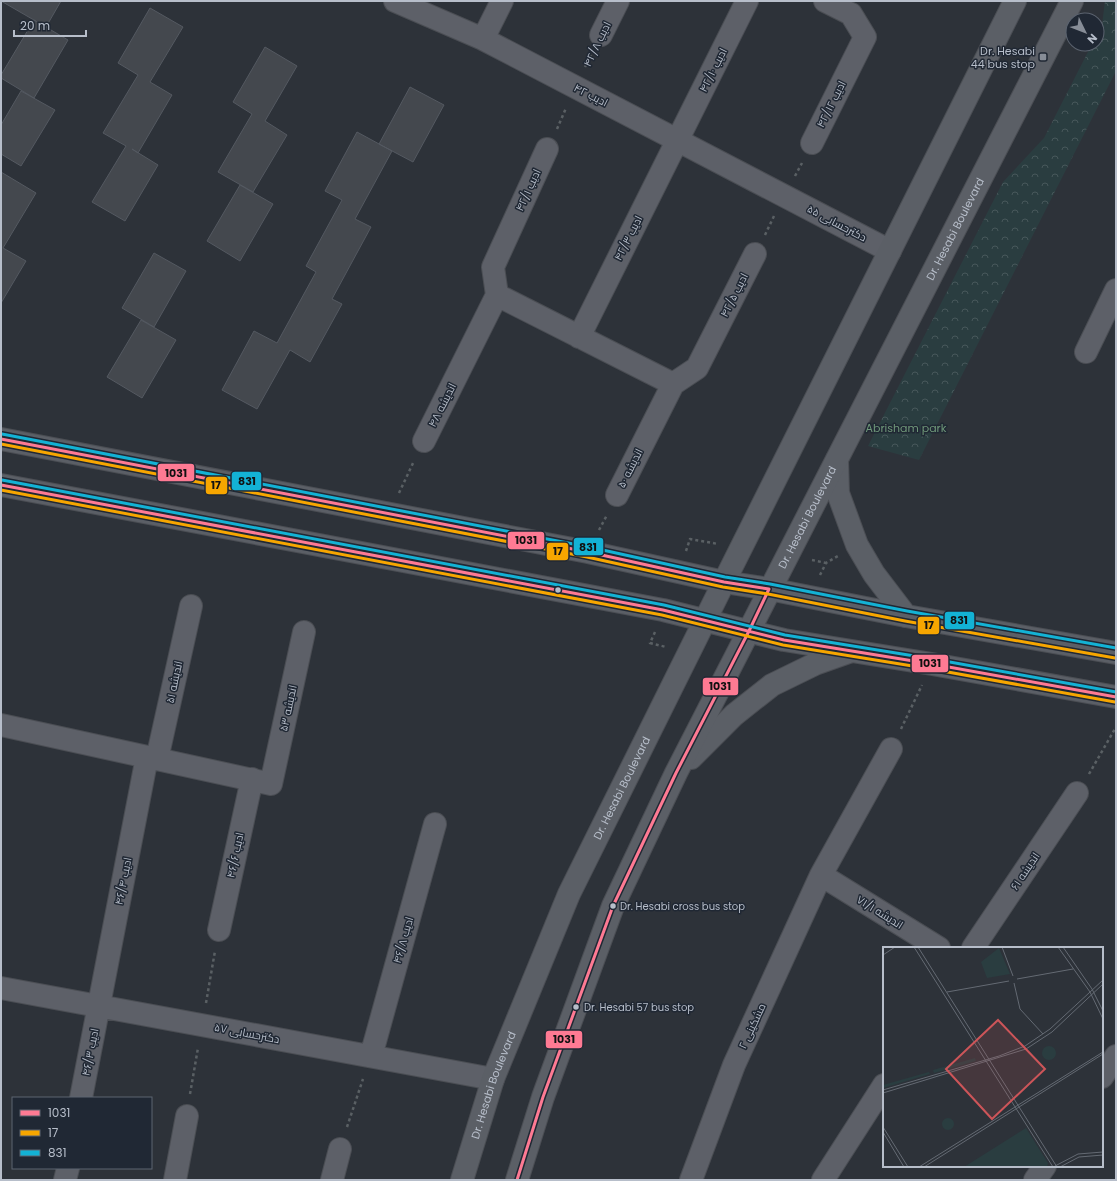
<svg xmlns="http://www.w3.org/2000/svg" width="1117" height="1181" font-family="Poppins,Cairo,sans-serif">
<defs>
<pattern id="park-crowns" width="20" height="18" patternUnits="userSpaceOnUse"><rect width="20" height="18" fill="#2a3d40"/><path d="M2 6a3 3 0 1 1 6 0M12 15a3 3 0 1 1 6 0" fill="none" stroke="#47575a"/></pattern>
</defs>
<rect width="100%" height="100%" fill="#2d3239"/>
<!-- park -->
<path fill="url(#park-crowns)" d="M1105,1H1116V71L919,460L868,446L1003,182L1044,138L1092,44H1097V34L1102,25Z"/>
<!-- building -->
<path fill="#44484e" stroke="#545961" d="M1,1H61L46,27Z
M150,8L183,27L150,82L172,95L138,153L132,149L158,165L125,221L92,202L126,146L103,133L138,75L118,63Z
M34,20L68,40L34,98L1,78V75Z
M265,47L297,66L265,121L287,135L253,192L218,172L252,114L233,102Z
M410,87L444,105L413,162L379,144Z
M21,91L55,110L21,166L1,154V125Z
M357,132L392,151L355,219L371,227L332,299L342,304L310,362L290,350L257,409L222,390L254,331L277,343L316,272L306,266L342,200L325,191Z
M1,172L36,193L3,248L26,261L1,303Z
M240,185L273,204L240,261L207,241Z
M154,253L186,271L154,327L122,308Z
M141,320L176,340L142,398L107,377Z"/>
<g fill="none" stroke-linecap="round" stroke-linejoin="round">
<defs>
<path id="minor" d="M395,1L483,39L890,251
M825,1L851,14
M601,35L618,1
M483,39L502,1
M812,143L865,37L851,14
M497,295L673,384
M497,295L493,267L547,149
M579,337L747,1
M1086,352L1116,290
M673,384L697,368L755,254
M424,441L497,295
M617,495L673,384
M1,725L271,784L304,632
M157,759L191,606
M821,875L939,948
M219,930L252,779
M973,948L1077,793
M1,988L493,1079
M371,1056L435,824
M1102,1077L1116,1056
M81,1098L147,757
M65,1180L68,1168
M175,1180L187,1116
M332,1180L340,1149
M691,1180L734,1065L821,875L891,749
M823,1180L884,1085
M1035,1180L1045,1166"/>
<g id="secondary">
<path d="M1,439L588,552L724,582L769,589L906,616L1116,653"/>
<path d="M837,460L838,493L857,545L874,574L906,616"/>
<path d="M1,485L663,610L784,640L932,664L1116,697"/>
<path d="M691,758L734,715L772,685L815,664L849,652"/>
<path id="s1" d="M462,1180L493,1079L569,894L724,582L1015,1"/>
<path id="s2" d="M517,1180L543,1097L613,906L676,773L1072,1"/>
</g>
</defs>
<!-- minor casing -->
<use href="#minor" stroke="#4b4e54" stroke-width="24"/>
<!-- secondary casing -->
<use href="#secondary" stroke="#4b4e54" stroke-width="24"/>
<!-- path -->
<path stroke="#5a6064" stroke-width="2.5" stroke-dasharray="3 3" stroke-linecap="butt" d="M585,67L591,55
M557,129L566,108
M795,176L802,163
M765,235L774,216
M399,493L414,461
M599,530L607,515
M686,551L690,539L718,544
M812,560L826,563
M820,575L826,563L838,556
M655,632L650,643L666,647
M901,729L922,685
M1089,774L1116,727
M206,1003L215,951
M190,1094L198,1048
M347,1127L363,1079"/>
<!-- minor -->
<use href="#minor" stroke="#5d6068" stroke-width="22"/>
<!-- secondary -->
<use href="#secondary" stroke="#5b5f66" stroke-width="22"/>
<defs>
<path id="bus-1" d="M1,439L588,552L724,582L769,589L749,631L676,773L613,906L543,1097L517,1180
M1,485L663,610L784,640L932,664L1116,697"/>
<path id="bus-2" d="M1,444L587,557L723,587L768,594L905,621L1115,658
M1,490L662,615L783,645L931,669L1115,702"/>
<path id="bus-3" d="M2,434L589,547L725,577L770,584L907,611L1116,648
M2,480L664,605L785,635L933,659L1116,692"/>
</defs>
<!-- bus-1 casing -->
<use href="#bus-1" stroke="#202834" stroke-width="6"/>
<!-- bus-2 casing -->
<use href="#bus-2" stroke="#202834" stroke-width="6"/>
<!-- bus-3 casing -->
<use href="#bus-3" stroke="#202834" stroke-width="6"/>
<!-- bus-1 -->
<use href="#bus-1" stroke="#fe7a93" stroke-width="3"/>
<!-- bus-2 -->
<use href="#bus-2" stroke="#f7a600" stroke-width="3"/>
<!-- bus-3 -->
<use href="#bus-3" stroke="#13b2d5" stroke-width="3"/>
</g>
<!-- markers -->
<rect fill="#878d97" stroke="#202834" stroke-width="1.5" x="1039" y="53" width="8" height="8" rx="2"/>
<g fill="#b7beca" stroke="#202834" stroke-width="1.5">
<circle cx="558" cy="590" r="3.5"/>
<circle cx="613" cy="906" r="3.5"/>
<circle cx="576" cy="1007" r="3.5"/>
</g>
<g text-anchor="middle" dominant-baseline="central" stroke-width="3" stroke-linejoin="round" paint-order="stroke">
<!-- bus labels -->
<g font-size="10" fill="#b7beca" stroke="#202834" text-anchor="start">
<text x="620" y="906">Dr. Hesabi cross bus stop</text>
<text x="584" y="1007">Dr. Hesabi 57 bus stop</text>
</g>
<!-- street labels -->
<g font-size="11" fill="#b7beca" stroke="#202834">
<text transform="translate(597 44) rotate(-64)">ادیب ۴۲/۸</text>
<text transform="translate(713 70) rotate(-63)">ادیب ۴۲/۱۰</text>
<text transform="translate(591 95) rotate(27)">ادیب ۴۲</text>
<text transform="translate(831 104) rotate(-63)">ادیب ۴۲/۱۲</text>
<text transform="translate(528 190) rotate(-65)">ادیب ۴۲/۱</text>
<text transform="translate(837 223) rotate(28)">دکترحسابی ۵۵</text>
<text stroke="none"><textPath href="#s2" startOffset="1049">Dr. Hesabi Boulevard</textPath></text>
<text transform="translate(628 238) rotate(-63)">ادیب ۴۲/۳</text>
<text transform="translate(734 295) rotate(-63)">ادیب ۴۲/۵</text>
<text transform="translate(442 405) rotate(-63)">اندیشه ۴۸</text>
<text transform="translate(630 468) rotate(-63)">اندیشه ۵۰</text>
<text stroke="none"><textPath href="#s2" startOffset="725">Dr. Hesabi Boulevard</textPath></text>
<text transform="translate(174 682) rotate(-78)">اندیشه ۵۱</text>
<text transform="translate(288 708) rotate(-78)">اندیشه ۵۳</text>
<text stroke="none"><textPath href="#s1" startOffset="424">Dr. Hesabi Boulevard</textPath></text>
<text transform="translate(235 855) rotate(-78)">ادیب ۴۶/۶</text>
<text transform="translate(1025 871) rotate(-56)">اندیشه ۶۱</text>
<text transform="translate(123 881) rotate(-79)">ادیب ۴۶/۴</text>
<text transform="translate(880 912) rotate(32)">اندیشه ۷۱/۱</text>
<text transform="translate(403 940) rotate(-74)">ادیب ۴۶/۸</text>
<text transform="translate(752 1026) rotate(-65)">مشکینی ۲</text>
<text transform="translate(247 1033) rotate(11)">دکترحسابی ۵۷</text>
<text transform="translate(90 1052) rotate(-79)">ادیب ۴۶/۳</text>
<text stroke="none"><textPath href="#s1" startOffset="100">Dr. Hesabi Boulevard</textPath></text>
</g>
<!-- poi labels -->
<g font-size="11" fill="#b7beca" stroke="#202834" text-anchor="end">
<text x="1035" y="51">Dr. Hesabi<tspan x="1035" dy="13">44 bus stop</tspan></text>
</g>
<!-- park labels -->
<g font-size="11" fill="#70997a" stroke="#202834">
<text x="906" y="428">Abrisham park</text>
</g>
</g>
<!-- overview -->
<g transform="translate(883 947)">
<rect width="220" height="220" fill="#2d3239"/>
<path d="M159 106a7 7 0 1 1 14 0a7 7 0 1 1-14 0ZM143,181L165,216L164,220H81Z" fill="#2a3d40"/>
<path d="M116,1L127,27L104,31L98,15ZM92,111L93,114L51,126L50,123ZM46,125L47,127L0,141V138ZM59 177a6 6 0 1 1 12 0a6 6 0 1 1-12 0Z" fill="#2a3d40"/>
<path fill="none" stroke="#646a73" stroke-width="1" d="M31,0L170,220M35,0L174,220M119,0L130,29M175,0L207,45L220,72M180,0L209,42L220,64M0,8L12,0M134,32L190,22M131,36L137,62L160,87M64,45L126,34M0,143L116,109L142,99L167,82L220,33M0,146L143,102L169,85L220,37M0,180L25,220M0,185L21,220M172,219L195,207L220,205M36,220L220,105M41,220L220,107M177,220L196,210L220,208"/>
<path fill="#cd5559" fill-opacity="0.15" stroke="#cd5559" stroke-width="2" d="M115,73L162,122L109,172L63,122Z"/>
<rect width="220" height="220" fill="none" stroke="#b7beca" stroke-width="2"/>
</g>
<g stroke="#202834" stroke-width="1.5">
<rect x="157" y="463" width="38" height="19" rx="4" fill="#fe7a93"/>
<rect x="231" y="471" width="31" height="20" rx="4" fill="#13b2d5"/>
<rect x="205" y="476" width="23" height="19" rx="4" fill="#f7a600"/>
<rect x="507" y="531" width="38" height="19" rx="4" fill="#fe7a93"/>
<rect x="573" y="537" width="31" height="19" rx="4" fill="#13b2d5"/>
<rect x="546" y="542" width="23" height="19" rx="4" fill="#f7a600"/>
<rect x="944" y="611" width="31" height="19" rx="4" fill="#13b2d5"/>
<rect x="917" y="616" width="23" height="19" rx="4" fill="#f7a600"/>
<rect x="911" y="654" width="38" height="19" rx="4" fill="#fe7a93"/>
<rect x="702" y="677" width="37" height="19" rx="4" fill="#fe7a93"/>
<rect x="545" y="1030" width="38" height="19" rx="4" fill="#fe7a93"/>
</g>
<g font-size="11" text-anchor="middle" font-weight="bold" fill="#111">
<text x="176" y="477">1031</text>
<text x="247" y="485">831</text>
<text x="216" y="489">17</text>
<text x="526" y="544">1031</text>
<text x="588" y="551">831</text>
<text x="558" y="555">17</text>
<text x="959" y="624">831</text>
<text x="929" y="629">17</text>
<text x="930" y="667">1031</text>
<text x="720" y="690">1031</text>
<text x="564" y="1043">1031</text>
</g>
<!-- border -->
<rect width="1117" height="1181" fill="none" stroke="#b7beca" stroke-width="4"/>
<!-- legend -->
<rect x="12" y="1097" width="140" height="72" fill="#202834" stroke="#5c6470"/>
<rect x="20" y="1110" width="20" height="6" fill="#fe7a93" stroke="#5c6470"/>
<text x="48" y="1117" font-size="12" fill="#b7beca">1031</text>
<rect x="20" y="1130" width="20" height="6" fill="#f7a600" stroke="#5c6470"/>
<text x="48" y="1137" font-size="12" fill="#b7beca">17</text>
<rect x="20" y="1150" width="20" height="6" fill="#13b2d5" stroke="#5c6470"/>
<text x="48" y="1157" font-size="12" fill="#b7beca">831</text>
<!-- north arrow -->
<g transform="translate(1085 32) rotate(133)"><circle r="19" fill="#202834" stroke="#5c6470"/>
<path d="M0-3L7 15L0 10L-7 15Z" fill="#878d97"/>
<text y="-6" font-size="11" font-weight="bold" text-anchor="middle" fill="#b7beca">N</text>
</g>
<!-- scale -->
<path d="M14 30v6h72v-6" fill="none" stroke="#b7beca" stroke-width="2"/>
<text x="20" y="30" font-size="12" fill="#b7beca" stroke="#202834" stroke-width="3" paint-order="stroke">20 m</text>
</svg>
